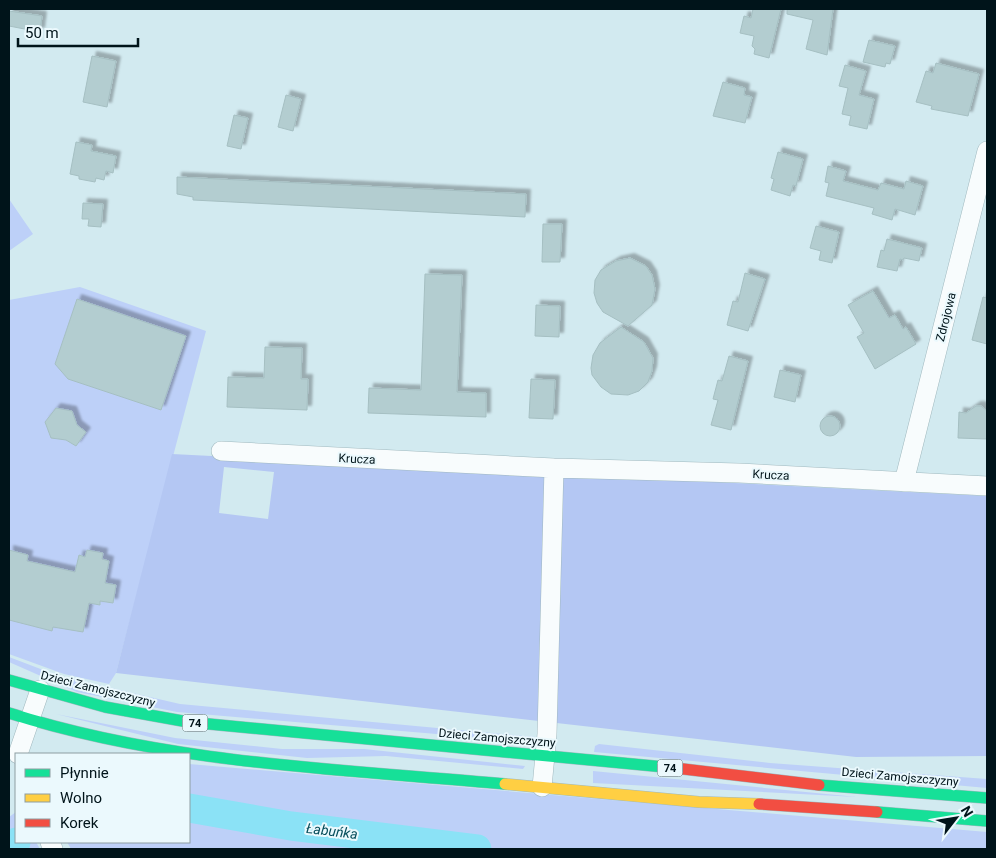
<svg xmlns="http://www.w3.org/2000/svg" width="996" height="858" font-family="Roboto,sans-serif">
<defs>
<filter id="shadow"><feDropShadow dx="4.5" dy="-4.5" stdDeviation="1" flood-color="#0004"/></filter>
</defs>
<rect width="100%" height="100%" fill="#d2eaf0"/>
<!-- green -->
<path fill="#bdd0f8" d="M9,199L33,234L9,251Z
M80,287L206,331L116,673L109,684L64,674L9,654V300Z
M9,657L59,676L180,704L535,737L530,742L177,712L77,692L9,662Z
M56,714L175,738L282,749H364L525,766L523,769L386,756L307,758L178,744Z
M599,744L770,763L987,779V788L594,752L595,746Z
M189,764L987,832V849H71L67,842H189Z
M593,771L857,797L593,783Z
M16,812V842H36L40,849H9V817Z"/>
<!-- forest -->
<path fill="#b4c7f3" fill-rule="evenodd" d="M172,454L987,496V756L856,757L116,673ZM224,467L274,472L268,519L219,513Z"/>
<g fill="none" stroke-linecap="round" stroke-linejoin="round">
<!-- river -->
<path stroke="#8be2f6" stroke-width="29" d="M189,808L291,826L477,849
M9,847L16,842"/>
</g>
<!-- building -->
<path fill="#b3cdd0" stroke="#a5bfc2" filter="url(#shadow)" d="M753,9H781L769,58L754,54L755,49L752,46L754,36L740,33L744,16L751,18Z
M787,9H833L827,55L806,49L813,20L787,14Z
M9,11L42,16L40,32L9,26Z
M869,40L895,46L890,64L886,63L885,67L863,62Z
M92,56L116,61L107,107L83,102Z
M936,63L979,74L968,116L931,109L932,106L916,102L926,71L933,73Z
M845,65L866,71L859,95L874,99L867,129L849,125L851,116L842,114L848,88L839,86Z
M723,82L745,88L744,95L752,97L745,123L713,116Z
M286,95L301,99L293,131L278,127Z
M234,115L248,118L241,149L227,146Z
M76,142L92,145L91,151L116,156L113,173L106,171L104,180L96,178L95,182L79,179V176L70,174Z
M778,152L803,159L796,186L793,185L790,196L771,190L774,179L771,178Z
M828,166L846,171L843,181L878,190L881,183L904,189L906,181L923,186L915,215L895,209L892,220L872,214L874,208L826,196L829,183L825,182Z
M177,177L526,194L525,217L193,200V197L177,194Z
M83,203L103,204L101,227L88,226L89,219H82Z
M543,224H562L560,262H542Z
M816,226L839,232L832,263L819,260L821,251L810,248Z
M887,239L922,248L919,261L904,258L903,260L900,259L897,271L877,267L881,250L884,251Z
M630,258L646,266L652,275L655,289L652,305L628,326L603,312L597,303L594,293L595,280L601,270L616,261Z
M745,273L765,279L748,331L727,325L733,301L738,302Z
M425,274L462,275L457,392L486,393V417L368,413L369,388L421,390Z
M873,291L889,318L895,315L903,329L906,327L916,344L875,369L857,337L864,333L848,305Z
M983,297L987,298V344L972,340Z
M77,299L186,336L161,410L68,379L55,364Z
M536,305L560,306L559,337L535,336Z
M621,327L644,342L653,358L652,371L648,382L639,391L628,395L611,394L601,387L592,375L591,368L593,355L600,343Z
M265,347L302,348L301,379H308L307,410L227,407L228,377L264,378Z
M729,356L748,361L731,430L711,425L718,400L713,399L718,380L722,381Z
M780,370L801,375L795,402L774,397Z
M531,379L555,380L553,419L529,418Z
M976,406H981L987,411V439L958,438L959,412L966,413Z
M56,408L72,411L77,425L86,432L76,446L66,440L51,438L45,422Z
M820 426a10 10 0 1 1 20 0a10 10 0 1 1-20 0Z
M9,550L28,555L27,561L75,572L79,555L85,557L87,550L103,553L102,559L109,561L105,583L116,585L113,603L100,601V605L89,603L83,632L53,627L52,631L9,620Z"/>
<g fill="none" stroke-linecap="round" stroke-linejoin="round">
<defs>
<path id="street" d="M221,451L554,468L739,473L987,486
M904,482L987,151
M18,754L40,690
M542,787L547,734L554,468
M50,842L53,849"/>
<path id="fast" d="M9,680L105,707L188,722L675,768
M9,713C169,764 339,769 505,784
M819,785L987,798
M877,812L987,821"/>
<path id="slow" d="M505,784L699,802L759,804"/>
<path id="jam" d="M675,768L819,785
M759,804L877,812"/>
</defs>
<!-- street casing -->
<use href="#street" stroke="#a0b9bf" stroke-width="20"/>
<!-- fast casing -->
<use href="#fast" stroke="#a0b9bf" stroke-width="12"/>
<!-- slow casing -->
<use href="#slow" stroke="#a0b9bf" stroke-width="12"/>
<!-- jam casing -->
<use href="#jam" stroke="#a0b9bf" stroke-width="12"/>
<!-- street -->
<use href="#street" stroke="#f8fcfd" stroke-width="19"/>
<!-- fast -->
<use href="#fast" stroke="#16e098" stroke-width="11"/>
<!-- slow -->
<use href="#slow" stroke="#ffcf43" stroke-width="11"/>
<!-- jam -->
<use href="#jam" stroke="#f24e42" stroke-width="11"/>
</g>
<g text-anchor="middle" dominant-baseline="central" stroke-width="4" stroke-linejoin="round" paint-order="stroke">
<!-- shield labels -->
<g fill="#ebf9fd" stroke="#46595e" stroke-width="1">
<rect x="182.5" y="714.5" width="25" height="17" rx="4"/>
<rect x="657.5" y="759.5" width="25" height="17" rx="4"/>
</g>
<g font-size="11" font-weight="bold" fill="#00141a">
<text x="195" y="723">74</text>
<text x="670" y="768">74</text>
</g>
<!-- street labels -->
<g font-size="12" fill="#00141a" stroke="#ebf9fd">
<text transform="translate(946 317) rotate(-76)">Zdrojowa</text>
<text transform="translate(357 459) rotate(3)">Krucza</text>
<text transform="translate(771 475) rotate(3)">Krucza</text>
<text transform="translate(98 689) rotate(14)">Dzieci Zamojszczyzny</text>
<text transform="translate(497 738) rotate(5)">Dzieci Zamojszczyzny</text>
<text transform="translate(900 777) rotate(5)">Dzieci Zamojszczyzny</text>
</g>
<!-- water labels -->
<g font-size="14" font-style="italic" fill="#064d5b" stroke="#ebf9fd">
<text transform="translate(332 831) rotate(7)">Łabuńka</text>
</g>
</g>
<!-- border -->
<rect width="996" height="858" fill="none" stroke="#00141a" stroke-width="20"/>
<!-- legend -->
<rect x="15" y="753" width="175" height="90" fill="#ebf9fd" stroke="#8d9da2"/>
<rect x="25" y="769" width="25" height="8" fill="#16e098" stroke="#8d9da2"/>
<text x="60" y="778" font-size="15" fill="#00141a">Płynnie</text>
<rect x="25" y="794" width="25" height="8" fill="#ffcf43" stroke="#8d9da2"/>
<text x="60" y="803" font-size="15" fill="#00141a">Wolno</text>
<rect x="25" y="819" width="25" height="8" fill="#f24e42" stroke="#8d9da2"/>
<text x="60" y="828" font-size="15" fill="#00141a">Korek</text>
<!-- north arrow -->
<g transform="translate(956 818) rotate(59)" stroke="#ebf9fd" stroke-width="4" paint-order="stroke">
<path d="M0-4L9 19L0 12L-9 19Z" fill="#00141a"/>
<text y="-8" font-size="14" font-weight="bold" text-anchor="middle" fill="#00141a">N</text>
</g>
<!-- scale -->
<path d="M18 38v8h120v-8" fill="none" stroke="#00141a" stroke-width="2.5"/>
<text x="25" y="38" font-size="15" fill="#00141a" stroke="#ebf9fd" stroke-width="4" paint-order="stroke">50 m</text>
</svg>
